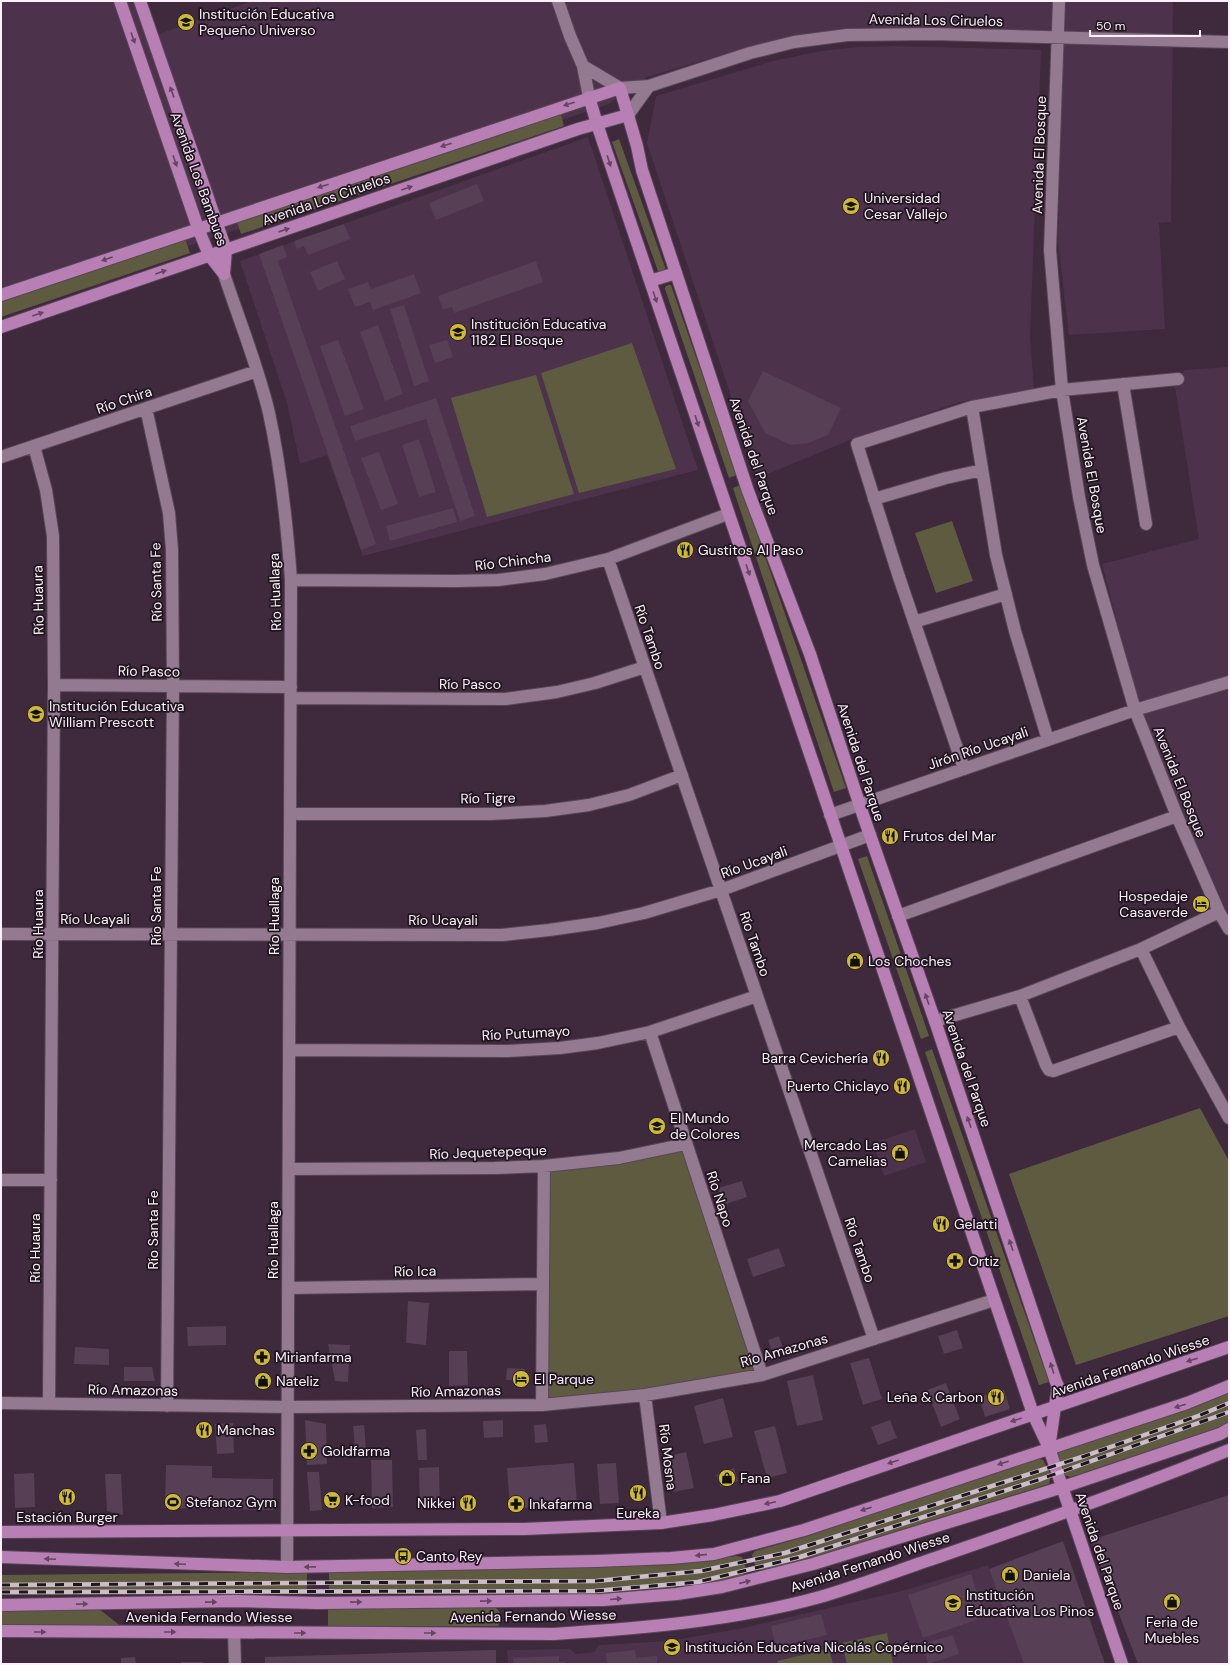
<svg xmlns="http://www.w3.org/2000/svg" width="1230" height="1665" font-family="'DM Sans',sans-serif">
<rect width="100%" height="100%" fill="#3e293d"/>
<!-- built -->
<path fill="#4d324b" d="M1,1H147L159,34L252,1H1173L1171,222L1159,223L1165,329L1069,335L1058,242L1063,33L830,34L752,46L647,77L609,104L1,309Z
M894,46L1041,50L1030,337L1034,390L959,402L850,440L758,478L647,143L656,96L773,61L821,51L858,47Z
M588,137L698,470L363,556L327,455L300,464L287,403L240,261Z
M1229,367V918L1182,810L1137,699L1102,564L1199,539L1175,387L1184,370Z
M915,1129L926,1162L884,1176L873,1143Z
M988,1565L1024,1664H508L507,1650L570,1649L576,1654L594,1652L599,1645L670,1641L743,1628L902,1591Z"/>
<!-- green -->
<path fill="#5f5b41" d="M560,111L564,126L241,234L237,222Z
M619,139L665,267V270L661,272L658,271L612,142Z
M185,239L190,253L1,317V302Z
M668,285H671L737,475L729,478L665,289V287Z
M632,343L676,469L579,493L541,373Z
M536,375L574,494L487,517L451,398Z
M740,485L846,788L834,792L733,488Z
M952,521L973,581L936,593L915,533Z
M867,856L929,1036L921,1039L858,859Z
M932,1049L1049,1382L1039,1385L925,1052Z
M1200,1108L1229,1161V1316L1076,1365L1009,1174Z
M686,1144L762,1375L542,1405L544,1166Z
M1229,1393V1423L1214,1429L1071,1477L1064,1475L1057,1456L1060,1449L1188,1408Z
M1036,1458L1043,1460L1051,1475L1049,1484L813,1557L763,1571L756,1569L752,1555L755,1551L808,1536Z
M737,1556L742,1557L747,1571L742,1576L723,1582L604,1594H329V1571L669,1565Z
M307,1572V1594L1,1595V1575Z
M494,1606L499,1611L501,1621L498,1626L328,1627V1607Z
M99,1609L122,1627L1,1626V1611Z
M887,1633L893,1664H847L842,1643Z
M829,1649L833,1664H778L777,1661Z"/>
<!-- building -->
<path fill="#573f56" d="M477,184L484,201L436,220L429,203Z
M344,224L350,239L308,255L304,246L297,249L294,241Z
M283,245L287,257L278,261L376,544L361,550L259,254Z
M337,261L345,279L318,291L310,272Z
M536,261L543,282L454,313L452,307L443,310L438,296Z
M414,274L421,293L373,310L370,302L355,307L348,289L368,282L371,289Z
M404,305L429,381L414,386L390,309Z
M378,325L403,394L385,401L360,332Z
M338,340L364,409L345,416L320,346Z
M447,340L453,357L435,363L429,345Z
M763,371L841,408L828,435L808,443L791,445L765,433L748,401Z
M436,398L475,516L460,521L426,419L355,441L350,426Z
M419,439L436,492L419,497L402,445Z
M379,452L398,504L381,510L361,458Z
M453,508L457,522L390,541L386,526Z
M742,1181L747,1197L723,1205L718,1188Z
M779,1248L785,1266L753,1277L747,1259Z
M408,1301L429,1303L426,1345L406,1343Z
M226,1326V1345L188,1346L187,1327Z
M957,1330L963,1348L944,1354L938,1336Z
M779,1336L785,1355L775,1359L768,1340Z
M328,1344L350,1345L348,1382L335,1381Z
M75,1347L109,1349V1365L74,1364Z
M449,1351H467L468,1385L449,1386Z
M869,1358L882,1399L863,1405L850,1363Z
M124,1367H152L155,1381H124Z
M507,1368L525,1369L524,1381L506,1380Z
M813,1375L823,1420L797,1426L787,1381Z
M946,1383L960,1419L941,1427L927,1390Z
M1004,1390L1010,1409L985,1417L979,1397Z
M723,1398L733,1437L704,1444L694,1406Z
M305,1420L326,1424L327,1464L307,1465Z
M503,1420V1437L484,1438L483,1421Z
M890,1420L897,1438L878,1445L871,1427Z
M233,1423L234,1453L217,1454L215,1424Z
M546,1424L548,1442L535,1443L534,1425Z
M364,1425L366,1449L355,1450L353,1426Z
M775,1426L787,1473L767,1478L754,1431Z
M426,1429L427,1460H418L416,1430Z
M686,1452L694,1488L673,1492L665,1457Z
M371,1460H392L393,1507L372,1508Z
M574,1463L577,1504L510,1509L507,1468Z
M616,1463L619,1503L600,1504L597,1464Z
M166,1465L212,1466V1478L273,1479V1510L165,1508Z
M439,1467L440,1508L420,1509L419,1468Z
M734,1468L738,1481L721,1487L716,1475Z
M307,1472H319L322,1510L310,1511Z
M34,1473L35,1507L15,1508L14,1474Z
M105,1474H121L123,1515L107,1511Z
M1229,1495V1664H1138L1091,1540Z
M1063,1541L1105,1664H1024L989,1569Z
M971,1574L985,1617L923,1638L908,1595Z
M821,1614L827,1635L776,1647L771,1626Z
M953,1635L959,1654L928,1664L922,1644Z
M492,1650H496V1664H265V1657Z
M635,1650L636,1658L657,1656V1664H607L606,1653Z
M559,1656V1662H565L566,1664H514L513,1658Z
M135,1657L136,1664H121V1658Z
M181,1662H203V1664H181Z"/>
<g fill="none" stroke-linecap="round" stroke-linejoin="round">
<defs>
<path id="minor" d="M558,1L570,36L583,66L589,97
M1059,1L1050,250L1062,390L1079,497L1093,565L1135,710L1177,816L1219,912L1229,929
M583,66L620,88L649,86L750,53L794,42L847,35L933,34L1229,42
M628,115L649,86
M224,274C239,320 258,366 269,413C281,468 287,524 291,580L287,1567
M1123,384L1146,524
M972,407L996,555L1015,631L1048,740
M146,408L169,513L172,550L173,686L167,1406
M34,446L46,490L53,536L54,685L49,1404
M1,457L257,371
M874,499L946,478L982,470
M608,559L874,1339
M291,580L456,581L498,580L545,574L608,559L728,514
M914,622L1006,594
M54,685L291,687
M292,698L505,699L557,692L595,683L645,667
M964,769L898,574L857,444L972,407L1062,390L1178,379
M290,814H490L545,811L589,805L629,795L682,775
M830,815L1135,710L1229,682
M898,916L1177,816
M1,934L502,935L549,930L598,923L644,913L721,890L870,835
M1141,949L1179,1027L1229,1118
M1020,996L1046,1065L1049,1070L1053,1071L1179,1027
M935,1021L1020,996L1141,949L1219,912
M650,1032L762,1375
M289,1050L508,1051L560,1048L598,1043L650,1032L757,996
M289,1169L495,1168L544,1166L619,1158L686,1144
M1,1180H51
M288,1288L543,1284
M645,1395L661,1523
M1,1403L288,1407L542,1405L645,1395L762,1375L994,1300
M542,1405L544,1166
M234,1633L235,1664"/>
<path id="major" d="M120,1L198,228L209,255L224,274
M140,1L226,250L224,274
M589,97L597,124L1026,1393L1033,1414L1049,1448L1122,1664
M650,281L676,273
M1,295L620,88L637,146L642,170L748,491L810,654L863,815L935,1021L1056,1382L1058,1386L1049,1448
M1,327L578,129L628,115
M1,1532L524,1529L661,1523L713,1515L780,1501L1229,1347
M1,1557L287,1567L596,1561L671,1558L714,1554L804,1530L1187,1403L1229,1386
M1,1605L235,1601L317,1603L603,1600L677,1594L722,1587L813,1564L1063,1487L1220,1434L1229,1429
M1,1631L554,1634C643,1628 733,1621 820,1597C861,1585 902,1569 944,1555C1040,1522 1135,1488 1229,1450"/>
</defs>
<!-- minor casing -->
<use href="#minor" stroke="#584657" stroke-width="14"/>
<!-- major casing -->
<use href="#major" stroke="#584657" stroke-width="14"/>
<!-- minor -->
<use href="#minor" stroke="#937a91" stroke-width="12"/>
<!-- major -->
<use href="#major" stroke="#b87fb5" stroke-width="12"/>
<defs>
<path id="rail" d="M1,1585L596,1581L701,1571L785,1553L1085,1456L1198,1416L1229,1403
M1,1592L595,1591L698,1582L800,1557L1041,1479L1229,1412"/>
</defs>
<!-- rail casing -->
<use href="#rail" stroke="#cdbdcc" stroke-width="4.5"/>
<!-- rail -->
<use href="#rail" stroke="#1f151e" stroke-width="3" stroke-dasharray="9" stroke-linecap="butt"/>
</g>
<!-- one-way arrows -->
<defs><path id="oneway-solid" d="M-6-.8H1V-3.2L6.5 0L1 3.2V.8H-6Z"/></defs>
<g fill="#644562">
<use href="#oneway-solid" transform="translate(133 38) rotate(70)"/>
<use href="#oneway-solid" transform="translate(172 92) rotate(-110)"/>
<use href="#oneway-solid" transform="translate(569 104) rotate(162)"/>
<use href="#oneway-solid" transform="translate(446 145) rotate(162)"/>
<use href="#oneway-solid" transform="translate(175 161) rotate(71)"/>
<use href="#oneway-solid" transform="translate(609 161) rotate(71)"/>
<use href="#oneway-solid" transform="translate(323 186) rotate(162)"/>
<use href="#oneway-solid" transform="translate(407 188) rotate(-19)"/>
<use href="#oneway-solid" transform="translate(284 230) rotate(-19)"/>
<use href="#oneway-solid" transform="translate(107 259) rotate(161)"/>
<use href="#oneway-solid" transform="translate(161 272) rotate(-19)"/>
<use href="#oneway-solid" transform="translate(655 297) rotate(71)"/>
<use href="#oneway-solid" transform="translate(38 314) rotate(-19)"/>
<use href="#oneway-solid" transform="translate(697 421) rotate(71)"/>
<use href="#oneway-solid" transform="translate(748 570) rotate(71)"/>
<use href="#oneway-solid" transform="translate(927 999) rotate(-109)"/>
<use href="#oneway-solid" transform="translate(969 1122) rotate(-109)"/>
<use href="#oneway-solid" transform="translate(1011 1245) rotate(-109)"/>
<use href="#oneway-solid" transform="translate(1192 1360) rotate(162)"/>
<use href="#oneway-solid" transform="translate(1052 1368) rotate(-108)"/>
<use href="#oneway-solid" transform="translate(1180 1406) rotate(162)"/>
<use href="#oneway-solid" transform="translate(1016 1420) rotate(161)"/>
<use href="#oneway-solid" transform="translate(893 1462) rotate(161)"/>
<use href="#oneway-solid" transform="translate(1003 1463) rotate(162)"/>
<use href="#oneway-solid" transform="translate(770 1503) rotate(168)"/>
<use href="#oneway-solid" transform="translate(866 1509) rotate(162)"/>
<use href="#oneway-solid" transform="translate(701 1555) rotate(174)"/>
<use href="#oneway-solid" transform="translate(50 1559) rotate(-178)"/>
<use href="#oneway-solid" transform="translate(180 1564) rotate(-178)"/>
<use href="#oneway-solid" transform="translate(310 1567) rotate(179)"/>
<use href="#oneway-solid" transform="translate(745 1582) rotate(-13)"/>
<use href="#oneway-solid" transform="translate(616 1599) rotate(-5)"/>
<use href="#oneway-solid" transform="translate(486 1601) rotate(-1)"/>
<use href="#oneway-solid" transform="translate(211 1602) rotate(-1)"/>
<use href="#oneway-solid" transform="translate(356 1602) rotate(-1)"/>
<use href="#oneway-solid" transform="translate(82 1604) rotate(-1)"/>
<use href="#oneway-solid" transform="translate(40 1632)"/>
<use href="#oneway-solid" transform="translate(170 1632)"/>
<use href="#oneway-solid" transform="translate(300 1633)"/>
<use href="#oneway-solid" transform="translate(430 1633)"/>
</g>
<!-- icons -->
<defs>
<symbol id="school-disc" viewBox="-11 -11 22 22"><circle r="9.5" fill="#ceb837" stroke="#1f151e"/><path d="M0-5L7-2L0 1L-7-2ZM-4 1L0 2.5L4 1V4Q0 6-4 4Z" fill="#111"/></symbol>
<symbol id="university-disc" viewBox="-11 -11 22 22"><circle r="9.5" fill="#ceb837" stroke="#1f151e"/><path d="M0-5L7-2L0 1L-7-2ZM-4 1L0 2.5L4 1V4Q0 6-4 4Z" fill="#111"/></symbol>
<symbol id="restaurant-disc" viewBox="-11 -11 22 22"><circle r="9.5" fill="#ceb837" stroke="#1f151e"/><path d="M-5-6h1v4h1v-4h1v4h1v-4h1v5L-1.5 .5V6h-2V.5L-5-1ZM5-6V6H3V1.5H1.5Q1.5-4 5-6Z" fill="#111"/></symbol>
<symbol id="hotel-disc" viewBox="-11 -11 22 22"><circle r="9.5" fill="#ceb837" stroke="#1f151e"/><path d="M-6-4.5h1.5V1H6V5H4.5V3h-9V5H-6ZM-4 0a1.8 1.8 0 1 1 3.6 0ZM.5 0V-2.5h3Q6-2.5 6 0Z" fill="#111"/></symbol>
<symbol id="shop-disc" viewBox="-11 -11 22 22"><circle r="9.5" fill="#ceb837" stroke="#1f151e"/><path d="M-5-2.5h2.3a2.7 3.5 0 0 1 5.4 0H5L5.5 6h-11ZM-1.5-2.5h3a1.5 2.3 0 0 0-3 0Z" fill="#111"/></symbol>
<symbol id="pharmacy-disc" viewBox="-11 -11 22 22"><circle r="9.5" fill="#ceb837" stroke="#1f151e"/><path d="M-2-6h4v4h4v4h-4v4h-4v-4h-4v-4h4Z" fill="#111"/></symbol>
<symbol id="supermarket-disc" viewBox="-11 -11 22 22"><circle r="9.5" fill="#ceb837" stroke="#1f151e"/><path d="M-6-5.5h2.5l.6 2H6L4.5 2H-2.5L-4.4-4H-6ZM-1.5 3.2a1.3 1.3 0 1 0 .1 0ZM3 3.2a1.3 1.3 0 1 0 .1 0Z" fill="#111"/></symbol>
<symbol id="stadium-disc" viewBox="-11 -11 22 22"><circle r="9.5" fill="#ceb837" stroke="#1f151e"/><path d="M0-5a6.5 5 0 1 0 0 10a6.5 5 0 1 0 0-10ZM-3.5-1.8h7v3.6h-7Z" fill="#111"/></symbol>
<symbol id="bus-disc" viewBox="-11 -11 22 22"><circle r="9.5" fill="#ceb837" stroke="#1f151e"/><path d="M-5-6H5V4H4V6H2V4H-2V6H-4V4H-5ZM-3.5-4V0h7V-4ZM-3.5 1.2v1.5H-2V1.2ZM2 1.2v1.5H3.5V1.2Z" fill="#111"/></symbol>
</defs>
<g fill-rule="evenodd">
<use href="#school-disc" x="176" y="12" width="20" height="20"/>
<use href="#university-disc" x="841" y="196" width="20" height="20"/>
<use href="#school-disc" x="448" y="322" width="20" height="20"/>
<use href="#restaurant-disc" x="675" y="540" width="20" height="20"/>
<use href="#school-disc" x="26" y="704" width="20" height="20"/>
<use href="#restaurant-disc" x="880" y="826" width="20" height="20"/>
<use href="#hotel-disc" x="1191" y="894" width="20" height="20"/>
<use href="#shop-disc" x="845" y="951" width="20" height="20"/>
<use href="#restaurant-disc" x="871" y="1048" width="20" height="20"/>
<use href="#restaurant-disc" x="892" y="1076" width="20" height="20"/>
<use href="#school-disc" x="647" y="1116" width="20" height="20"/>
<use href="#shop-disc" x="890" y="1143" width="20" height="20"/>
<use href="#restaurant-disc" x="931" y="1214" width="20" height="20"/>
<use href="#pharmacy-disc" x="945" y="1251" width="20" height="20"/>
<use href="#pharmacy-disc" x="252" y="1347" width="20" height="20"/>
<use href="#hotel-disc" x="511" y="1369" width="20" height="20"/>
<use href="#shop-disc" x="253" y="1371" width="20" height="20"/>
<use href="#restaurant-disc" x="986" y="1387" width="20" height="20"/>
<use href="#restaurant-disc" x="194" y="1420" width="20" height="20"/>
<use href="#pharmacy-disc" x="299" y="1441" width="20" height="20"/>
<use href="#shop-disc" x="717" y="1468" width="20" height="20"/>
<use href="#restaurant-disc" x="628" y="1483" width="20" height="20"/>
<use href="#restaurant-disc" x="57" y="1487" width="20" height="20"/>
<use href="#supermarket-disc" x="322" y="1490" width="20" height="20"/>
<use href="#stadium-disc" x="163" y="1492" width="20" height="20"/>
<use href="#restaurant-disc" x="458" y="1493" width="20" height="20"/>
<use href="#pharmacy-disc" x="506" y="1494" width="20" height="20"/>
<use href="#bus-disc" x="393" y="1546" width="20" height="20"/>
<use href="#shop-disc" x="1000" y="1565" width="20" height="20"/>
<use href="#shop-disc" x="1162" y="1592" width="20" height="20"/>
<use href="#school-disc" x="943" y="1593" width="20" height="20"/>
<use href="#school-disc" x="662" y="1637" width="20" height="20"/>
</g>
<g text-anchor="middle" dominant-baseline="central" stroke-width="3.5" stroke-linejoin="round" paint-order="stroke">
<!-- poi labels -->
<g font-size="14" fill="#fdeffc" stroke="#1f151e" text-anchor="start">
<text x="199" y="14">Institución Educativa<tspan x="199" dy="16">Pequeño Universo</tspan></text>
<text x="864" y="198">Universidad<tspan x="864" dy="16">Cesar Vallejo</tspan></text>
<text x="471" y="324">Institución Educativa<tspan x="471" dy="16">1182 El Bosque</tspan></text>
<text x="698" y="550">Gustitos Al Paso</text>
<text x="49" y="706">Institución Educativa<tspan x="49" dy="16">William Prescott</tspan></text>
<text x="903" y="836">Frutos del Mar</text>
<text x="1188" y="896" text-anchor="end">Hospedaje<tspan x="1188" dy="16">Casaverde</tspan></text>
<text x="868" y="961">Los Choches</text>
<text x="868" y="1058" text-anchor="end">Barra Cevichería</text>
<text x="889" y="1086" text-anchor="end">Puerto Chiclayo</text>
<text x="670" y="1118">El Mundo<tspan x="670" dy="16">de Colores</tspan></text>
<text x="887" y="1145" text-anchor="end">Mercado Las<tspan x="887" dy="16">Camelias</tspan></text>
<text x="954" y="1224">Gelatti</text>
<text x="968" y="1261">Ortiz</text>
<text x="275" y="1357">Mirianfarma</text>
<text x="534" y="1379">El Parque</text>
<text x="276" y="1381">Nateliz</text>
<text x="983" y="1397" text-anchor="end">Leña &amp; Carbon</text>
<text x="217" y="1430">Manchas</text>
<text x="322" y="1451">Goldfarma</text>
<text x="740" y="1478">Fana</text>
<text x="345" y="1500">K-food</text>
<text x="186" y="1502">Stefanoz Gym</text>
<text x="455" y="1503" text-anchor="end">Nikkei</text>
<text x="529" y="1504">Inkafarma</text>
<text x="638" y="1513" text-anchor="middle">Eureka</text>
<text x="67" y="1517" text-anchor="middle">Estación Burger</text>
<text x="416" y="1556">Canto Rey</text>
<text x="1023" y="1575">Daniela</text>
<text x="966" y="1595">Institución<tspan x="966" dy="16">Educativa Los Pinos</tspan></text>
<text x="1172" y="1622" text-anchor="middle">Feria de<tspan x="1172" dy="16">Muebles</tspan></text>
<text x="685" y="1647">Institución Educativa Nicolás Copérnico</text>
</g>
<!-- street labels -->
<g font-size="14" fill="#fdeffc" stroke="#1f151e">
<text transform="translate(936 20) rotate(1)">Avenida Los Ciruelos</text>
<text transform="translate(1039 155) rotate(-88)">Avenida El Bosque</text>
<text transform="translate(199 179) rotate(70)">Avenida Los Bambues</text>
<text transform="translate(326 199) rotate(-19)">Avenida Los Ciruelos</text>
<text transform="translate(124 400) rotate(-19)">Río Chira</text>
<text transform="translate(754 456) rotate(71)">Avenida del Parque</text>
<text transform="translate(1092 475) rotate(80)">Avenida El Bosque</text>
<text transform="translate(513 561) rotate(-7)">Río Chincha</text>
<text transform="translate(156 582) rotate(-91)">Río Santa Fe</text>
<text transform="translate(275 592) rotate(-92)">Río Huallaga</text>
<text transform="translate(38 600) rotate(-91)">Río Huaura</text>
<text transform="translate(650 637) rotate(71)">Río Tambo</text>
<text transform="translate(149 671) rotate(1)">Río Pasco</text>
<text x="470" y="684">Río Pasco</text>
<text transform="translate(978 748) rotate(-19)">Jirón Río Ucayali</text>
<text transform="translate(861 762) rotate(72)">Avenida del Parque</text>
<text transform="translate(1180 782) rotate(68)">Avenida El Bosque</text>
<text transform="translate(488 798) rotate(-1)">Río Tigre</text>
<text transform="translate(754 862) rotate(-20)">Río Ucayali</text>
<text transform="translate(156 906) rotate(-90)">Río Santa Fe</text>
<text transform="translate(274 916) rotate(-90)">Río Huallaga</text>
<text x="95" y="919">Río Ucayali</text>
<text x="443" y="920">Río Ucayali</text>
<text transform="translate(38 924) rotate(-90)">Río Huaura</text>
<text transform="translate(755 944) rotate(71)">Río Tambo</text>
<text transform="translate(526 1033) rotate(-3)">Río Putumayo</text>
<text transform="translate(967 1068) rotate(71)">Avenida del Parque</text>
<text transform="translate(488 1152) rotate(-2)">Río Jequetepeque</text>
<text transform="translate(720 1199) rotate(72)">Río Napo</text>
<text transform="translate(153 1230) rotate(-90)">Río Santa Fe</text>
<text transform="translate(273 1240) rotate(-90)">Río Huallaga</text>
<text transform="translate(35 1248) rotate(-90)">Río Huaura</text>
<text transform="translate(860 1250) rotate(71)">Río Tambo</text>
<text transform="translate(415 1271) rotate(-1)">Río Ica</text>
<text transform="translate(784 1350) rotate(-16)">Río Amazonas</text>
<text transform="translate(1130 1366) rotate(-19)">Avenida Fernando Wiesse</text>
<text transform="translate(133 1390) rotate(1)">Río Amazonas</text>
<text transform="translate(456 1391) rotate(-1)">Río Amazonas</text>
<text transform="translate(668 1457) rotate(83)">Río Mosna</text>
<text transform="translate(1100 1551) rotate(71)">Avenida del Parque</text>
<text transform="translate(870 1562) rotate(-18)">Avenida Fernando Wiesse</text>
<text transform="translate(533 1616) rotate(-1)">Avenida Fernando Wiesse</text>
<text x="209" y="1617">Avenida Fernando Wiesse</text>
</g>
</g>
<!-- border -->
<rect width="1230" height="1665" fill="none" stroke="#fdeffc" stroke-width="4"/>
<!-- scale -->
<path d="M1090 30v6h110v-6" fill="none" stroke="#fdeffc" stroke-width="2"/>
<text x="1096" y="30" font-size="12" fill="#fdeffc" stroke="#1f151e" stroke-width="3" paint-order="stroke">50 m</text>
</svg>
